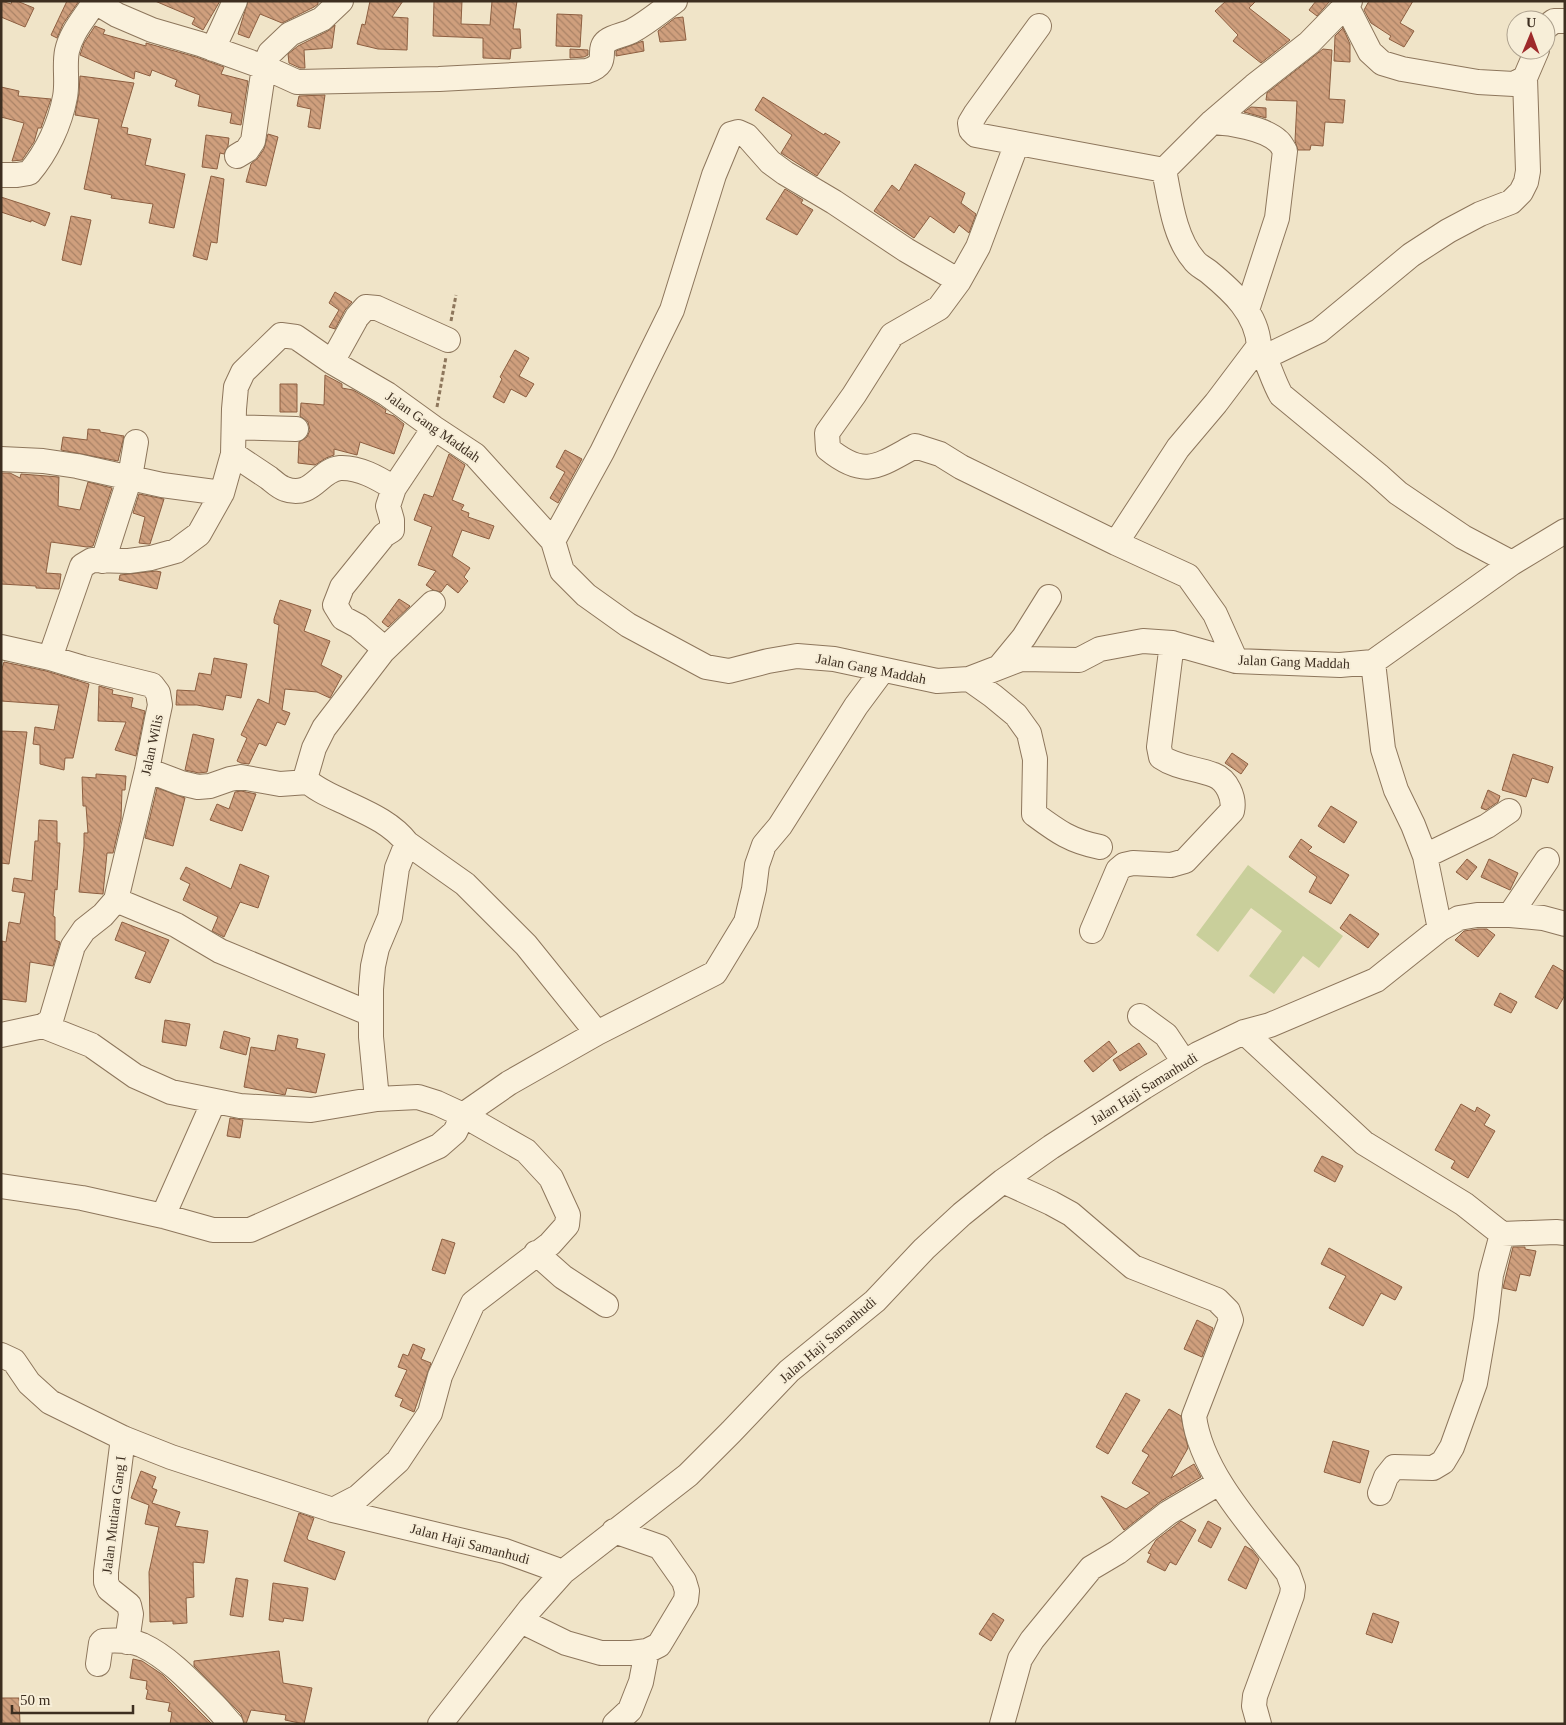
<svg xmlns="http://www.w3.org/2000/svg" width="1566" height="1725" font-family="Georgia,serif">
<defs>
<pattern id="building-back-hatch" width="6" height="6" patternUnits="userSpaceOnUse" patternTransform="scale(1.25)"><rect width="6" height="6" fill="#cf9f7d"/><path d="M-1 5l2 2M0 0l6 6M5-1l2 2" fill="none" stroke="#a98266"/></pattern>
</defs>
<rect width="100%" height="100%" fill="#f0e4c8"/>
<!-- pitch -->
<path fill="#c9cf9b" d="M1248,865L1343,936L1319,968L1303,956L1274,994L1249,976L1282,931L1251,908L1218,952L1196,935Z"/>
<!-- building -->
<path fill="url(#building-back-hatch)" stroke="#8d5f41" d="M1,1L11,4L12,1H17L34,8L25,27L1,17Z
M67,1H79L63,24L57,38L51,35Z
M155,1H220L203,30L192,24L195,18Z
M248,1H318V4L314,7L282,23L260,14L249,38L238,34Z
M370,1H403L392,17L408,18L407,50L378,49L357,44L362,24L365,25Z
M434,1H462L461,24L490,25L492,1H517L513,29H520L521,48L511,49L510,59L483,58V38L433,36Z
M1226,1H1256L1249,8L1290,40L1261,63L1233,41L1238,35L1215,11Z
M1316,1H1330L1317,16L1309,10Z
M1369,1H1413L1400,23L1414,31L1404,47L1389,39L1391,36L1371,23L1364,10Z
M557,14L582,15L580,47L556,46Z
M683,17L686,40L660,42L658,31L675,18Z
M335,25L332,48L304,50L305,68H300L289,63L288,54L298,46L328,31Z
M95,26L105,30L103,34L146,46V43L196,57L224,67L221,74L248,81L241,125L230,123L232,113L198,106L200,95L175,86L177,80L152,70L150,76L135,71L134,79L80,55L84,43Z
M1343,28L1350,44V62L1334,61L1335,36Z
M643,41L644,51L616,56V51Z
M570,49L588,50V55L584,57L570,58Z
M1323,49L1332,50L1329,99L1345,100L1343,123L1325,122L1323,146L1311,145L1310,150H1298L1295,141L1297,101L1266,100L1267,93Z
M80,76L134,83L121,127L128,128L127,134L151,139L145,165L185,174L174,228L149,223L153,204L111,198L112,195L84,189L99,119L75,115L79,93Z
M1,87L19,91L18,96L51,99L41,128H38L34,142L22,160L12,161L24,123L1,117Z
M325,95L320,129L308,127L311,109L297,106L299,96Z
M763,97L824,135L825,133L840,142L817,176L781,153L792,135L755,110Z
M1251,107L1266,108V118L1244,112Z
M268,134L278,137L266,186L246,182L251,164L258,158L264,149Z
M206,135L229,138L228,146L224,154L220,153L217,169L202,167Z
M915,164L965,193L961,203L976,214L969,233L959,225L954,233L930,216L914,238L874,211L892,185L899,191Z
M211,176L224,179L217,243L211,242L207,260L193,256Z
M785,189L803,200L801,203L813,210L797,235L766,219Z
M1,197L50,213L45,226L31,220V222L1,212Z
M71,216L91,220L81,265L62,260Z
M335,292L352,302L345,310L335,329L329,327L339,310L329,303Z
M515,350L529,358L519,376L534,384L526,397L511,389L504,403L493,397L502,379L500,377Z
M325,375L342,384V388L353,390L380,406L386,410L385,413L394,416L404,424L394,454L360,442L357,455L334,449V455L326,458L315,465L298,463L299,442L307,437L310,430L308,422L300,416L301,403L324,405Z
M280,384H297V412H280Z
M88,429L100,430V432L124,436L118,461L61,450L63,437L87,440Z
M565,450L582,459L558,503L550,498L565,472L556,467Z
M449,454L465,465L452,500L464,505L461,510L469,513L468,517L494,526L489,539L462,530L452,556L470,568L464,577L468,581L458,593L447,584L441,592L433,590L426,585L436,571L418,565L432,527L414,520L424,494L433,497Z
M1,473H10L20,478L21,474L59,477L58,506L80,510L88,482L112,488L93,546L87,547L51,542L46,573L61,574L59,589L36,588V586L1,584Z
M139,494L164,499L150,544H148L139,543L145,517L133,513Z
M156,571L161,572L157,589L119,580L120,575Z
M399,599L410,606L388,627L382,622Z
M280,600L311,610L304,631L330,641L321,665L342,676L330,698L317,692L285,689L282,710L290,713L285,725L277,722L266,746L259,743L249,764L241,763L237,761L247,738L241,735L258,699L269,704L279,625L274,623V619Z
M214,658L247,664L241,698L226,695L223,710L197,705H176L177,690L195,691L199,673L211,675Z
M4,662L46,671L89,684L73,758H65L64,770L40,764V745L33,744L35,727L54,730L59,705L1,701V672Z
M99,686L113,690L112,694L133,698L131,707L145,711L136,756L115,750L126,722L98,721Z
M1,731L27,732L9,864L1,863Z
M193,734L214,739L207,772L199,773L185,770Z
M1232,753L1248,764L1241,774L1225,763Z
M1513,754L1553,767L1548,783L1532,778L1526,797L1502,790Z
M96,774L126,776L125,790H122L121,819L113,853H107L103,894L79,892L84,846V833H88L86,806H83L82,777L96,778Z
M157,788L185,798L173,846L145,838Z
M1488,790L1500,796L1498,802L1486,810L1481,808Z
M241,791L256,794L242,831L210,820L217,804L229,809L235,792Z
M1331,806L1357,822L1344,843L1318,826Z
M39,820L57,821V843H60L57,890L55,889L53,916L55,917V940L60,942L53,966L30,962L26,1002L1,999L2,941L6,942L9,922L20,924L25,893L12,891L14,878L32,881L35,841H38Z
M1301,839L1312,847L1308,851L1349,875L1331,904L1309,892L1317,877L1289,857Z
M1467,859L1477,867L1467,880L1456,872Z
M1489,859L1518,873L1510,890L1481,877Z
M240,864L269,876L258,908L240,902L224,937L212,931L218,917L183,900L190,884L180,879L186,867L231,889Z
M1350,914L1379,934L1368,948L1340,928Z
M122,922L169,940L150,983L135,978L146,952L115,940Z
M1478,929H1487L1495,935L1478,957L1455,940L1464,931Z
M1553,965L1565,972V995L1557,1009L1535,997Z
M1500,993L1517,1002L1511,1013L1494,1005Z
M165,1020L190,1024L186,1046L162,1042Z
M224,1031L250,1038L246,1055L220,1048Z
M278,1035L298,1039L296,1048L325,1054L316,1093L287,1088L285,1095L244,1087L251,1047L275,1051Z
M1109,1041L1117,1052L1093,1072L1084,1061Z
M1139,1043L1147,1054L1120,1071L1113,1060Z
M1461,1104L1475,1112L1477,1107L1490,1115L1484,1125L1495,1131L1468,1178L1451,1168L1455,1161L1435,1150Z
M230,1118L243,1120L240,1138L227,1136Z
M1322,1156L1343,1166L1335,1182L1314,1171Z
M442,1239L455,1243L445,1274L432,1270Z
M1513,1247H1525V1249L1536,1251L1530,1276L1520,1274L1516,1291L1503,1288Z
M1329,1248L1402,1287L1395,1300L1381,1293L1363,1326L1329,1308L1346,1276L1321,1264Z
M1197,1320L1213,1328L1202,1357L1184,1349Z
M413,1344L425,1349L421,1359L431,1363L414,1412L400,1406L403,1399L395,1396L407,1370L398,1367L403,1354L408,1356Z
M1126,1393L1140,1400L1108,1454L1096,1447Z
M1169,1409L1181,1416L1188,1448L1171,1478L1194,1464L1201,1477L1161,1501L1124,1530L1101,1496L1126,1509L1150,1493L1132,1483L1149,1455L1142,1451Z
M1333,1441L1369,1451L1360,1483L1324,1472Z
M141,1471L156,1477L152,1488L157,1490L152,1503L180,1512L175,1526L208,1531L204,1563L193,1562L194,1597L186,1598L187,1623L173,1624V1621L150,1622L149,1572L159,1527L145,1524L149,1505L131,1498Z
M299,1513L314,1518L307,1538L308,1540L345,1552L335,1580L284,1561Z
M1181,1521L1196,1530L1176,1565L1170,1562L1165,1571L1147,1562L1151,1554L1148,1553L1156,1540Z
M1208,1521L1221,1528L1211,1548L1198,1541Z
M1245,1546L1252,1550L1259,1559L1246,1589L1228,1580Z
M236,1578L248,1580L243,1617L230,1615Z
M273,1583L308,1588L303,1621L284,1618L283,1622L269,1620Z
M993,1613L1004,1620L991,1641L979,1634Z
M1373,1613L1399,1622L1392,1643L1366,1634Z
M279,1651L283,1683L312,1688L304,1724L285,1720L286,1715L251,1710L246,1724H244L241,1714L194,1666V1661Z
M133,1659L142,1661L163,1675L212,1724H170L172,1712L168,1711L170,1703L146,1699L148,1690L146,1689L147,1681L130,1678Z
M1,1698H19L20,1724H1Z"/>
<g fill="none" stroke-linecap="round" stroke-linejoin="round">
<defs>
<path id="minor" d="M100,1L102,6L117,15L152,30L200,44L264,67L297,82L439,79L587,71C612,63 595,50 607,41C614,36 624,35 632,31C647,23 661,11 675,1
M1344,1L1370,52L1382,63L1402,69L1478,82L1514,84L1525,78L1537,50
M1039,26L976,113L970,123L971,130L976,135L1164,170
M1546,27L1554,21H1565
M213,49L235,1
M1212,122C1231,123 1264,128 1278,141C1281,143 1283,148 1285,151L1277,218L1247,310
M1017,143L978,247L959,281L939,308L892,335L854,395L827,433L828,449C865,479 878,466 915,446L940,454L961,467L1116,543L1178,448L1216,403L1259,346C1268,361 1272,379 1281,395L1378,475L1398,493L1463,537L1512,563
M237,156L247,150L253,141L264,67L270,53L290,34L322,19L341,1
M1164,170L1212,122L1254,86L1309,43L1350,1
M1164,170C1170,199 1174,237 1194,260C1197,265 1204,268 1209,272C1232,291 1257,313 1259,346
M1,175H17L29,173C47,152 60,124 65,97C68,82 64,66 67,51C71,32 85,18 95,1
M1265,357L1319,331L1411,255L1448,231L1480,214L1511,202L1521,192L1526,182L1528,171L1525,78
M332,362L357,317L366,307L377,308L448,340
M234,427L296,429
M233,454C245,462 257,470 269,478C274,482 279,487 285,489C312,499 319,470 340,468C359,467 378,478 394,488
M1,459L43,461L77,466L162,485L222,493
M553,541L602,452L672,310L714,175L731,134L738,132L747,136L770,162L785,173L834,202L906,250L959,281
M1116,543L1188,576L1215,614L1236,661
M103,561L130,477L136,442
M1,647L50,658L83,668L152,685L158,693L160,705L157,719L147,770L116,900L103,915L84,930L73,946L51,1020L43,1026L1,1035
M383,651L433,603
M50,658L82,566L92,560L129,561L151,558L176,551L199,534L222,493L233,454L234,409L236,387L243,372L281,335L296,337L332,362L387,394L434,428L475,455L553,541L562,571L586,595L628,625L706,667L729,671L768,661L797,656L834,659L937,681L969,679L1021,659L1079,660L1100,649L1143,641L1172,643L1236,661L1340,665L1373,662L1512,563L1565,531
M1373,662L1383,749L1396,790L1413,825L1425,856L1440,929
M1001,665L1024,637L1049,597
M969,679L993,696L1016,715L1029,733L1035,759L1034,814C1057,831 1070,841 1100,847
M147,770L181,783L198,787L210,786L230,779L241,777L280,784L308,782
M407,843L465,884L526,945L597,1033
M1425,856L1487,826L1509,811
M116,900L176,925L220,951L371,1014V1037L377,1099
M1510,915L1547,860
M1092,931L1118,870L1124,865L1133,863L1171,865L1185,861L1232,811C1235,798 1227,780 1214,775C1196,768 1177,768 1161,757L1159,747L1172,643
M371,1014V989L373,966L377,948L390,917L397,868L407,843C391,822 365,812 342,801C329,795 315,789 305,779L314,748L324,728L383,651L378,643L358,626L343,618L335,605L342,587L384,535L392,530V520L388,506L394,488L434,428
M1140,1016L1166,1035L1184,1062
M43,1026L91,1045L135,1076L171,1092L240,1106L311,1110L377,1099L418,1097L437,1103L463,1115L526,1151L551,1178L568,1215L567,1225L550,1244L473,1303L440,1376L430,1413L398,1461L358,1497L333,1510
M1244,1032L1364,1143L1464,1204L1502,1234L1556,1232L1565,1233
M1003,1181L1051,1203L1071,1214L1133,1267L1217,1300L1228,1311L1231,1320L1194,1416C1201,1473 1254,1529 1288,1573L1293,1587L1292,1595L1255,1696L1254,1706L1259,1724
M1,1186L82,1198L163,1216L213,1230H250L439,1146L455,1132L463,1115L509,1083L597,1033L715,973L746,922L754,889L757,865L764,845L780,826L856,706L882,671
M163,1216L214,1101
M536,1253L563,1277L606,1305
M1,1355L14,1361L29,1383L50,1402L123,1438L171,1457L333,1510L505,1551L563,1572L688,1475L731,1432L789,1371L875,1301L924,1249L962,1214L1003,1181L1051,1147L1144,1087L1198,1054L1244,1032L1270,1025L1376,980L1440,929L1459,918L1477,915H1510L1543,918L1565,924
M123,1438L106,1572V1582L109,1589L129,1605L131,1614L127,1642
M1380,1493L1386,1477L1394,1467L1433,1468L1443,1462L1452,1447L1475,1383L1486,1319L1491,1275L1502,1234
M521,1621L566,1643L601,1653H632L647,1651L659,1645L686,1600L687,1591L684,1581L660,1547L614,1531
M98,1664L101,1643L103,1641C116,1640 130,1640 142,1645C170,1658 194,1685 216,1707C221,1712 226,1719 231,1724
M440,1724L530,1609L563,1572
M615,1724L630,1710L641,1682L647,1651
M1002,1724L1020,1659L1032,1640L1091,1568L1118,1552L1168,1513L1219,1483"/>
</defs>
<!-- minor casing -->
<use href="#minor" stroke="#8d765c" stroke-width="26"/>
<!-- path -->
<path stroke="#8d765c" stroke-width="3" stroke-dasharray="4 2.5" stroke-linecap="butt" d="M451,321L456,295
M437,407L446,357"/>
<!-- minor -->
<use href="#minor" stroke="#faf1dc" stroke-width="24"/>
</g>
<g text-anchor="middle" dominant-baseline="central" stroke-width="4" stroke-linejoin="round" paint-order="stroke">
<!-- street labels -->
<g font-size="14" fill="#3d2e20" stroke="#f7eed8">
<text transform="translate(433 427) rotate(35)">Jalan Gang Maddah</text>
<text transform="translate(1294 662) rotate(2)">Jalan Gang Maddah</text>
<text transform="translate(871 669) rotate(11)">Jalan Gang Maddah</text>
<text transform="translate(152 745) rotate(-78)">Jalan Wilis</text>
<text transform="translate(1144 1089) rotate(-32)">Jalan Haji Samanhudi</text>
<text transform="translate(828 1340) rotate(-41)">Jalan Haji Samanhudi</text>
<text transform="translate(114 1515) rotate(-83)">Jalan Mutiara Gang I</text>
<text transform="translate(470 1544) rotate(15)">Jalan Haji Samanhudi</text>
</g>
</g>
<!-- border -->
<rect width="1566" height="1725" fill="none" stroke="#3d2e20" stroke-width="5"/>
<!-- north arrow -->
<g transform="translate(1531 35) rotate(1)"><circle r="24" fill="#f7eed8" stroke="#ada18e"/>
<path d="M0-4L9 19L0 12L-9 19Z" fill="#9e2a2b"/>
<text y="-8" font-size="14" font-weight="bold" text-anchor="middle" fill="#3d2e20">U</text>
</g>
<!-- scale -->
<path d="M12 1705v8h121v-8" fill="none" stroke="#3d2e20" stroke-width="2.5"/>
<text x="20" y="1705" font-size="15" fill="#3d2e20" stroke="#f7eed8" stroke-width="4" paint-order="stroke">50 m</text>
</svg>
